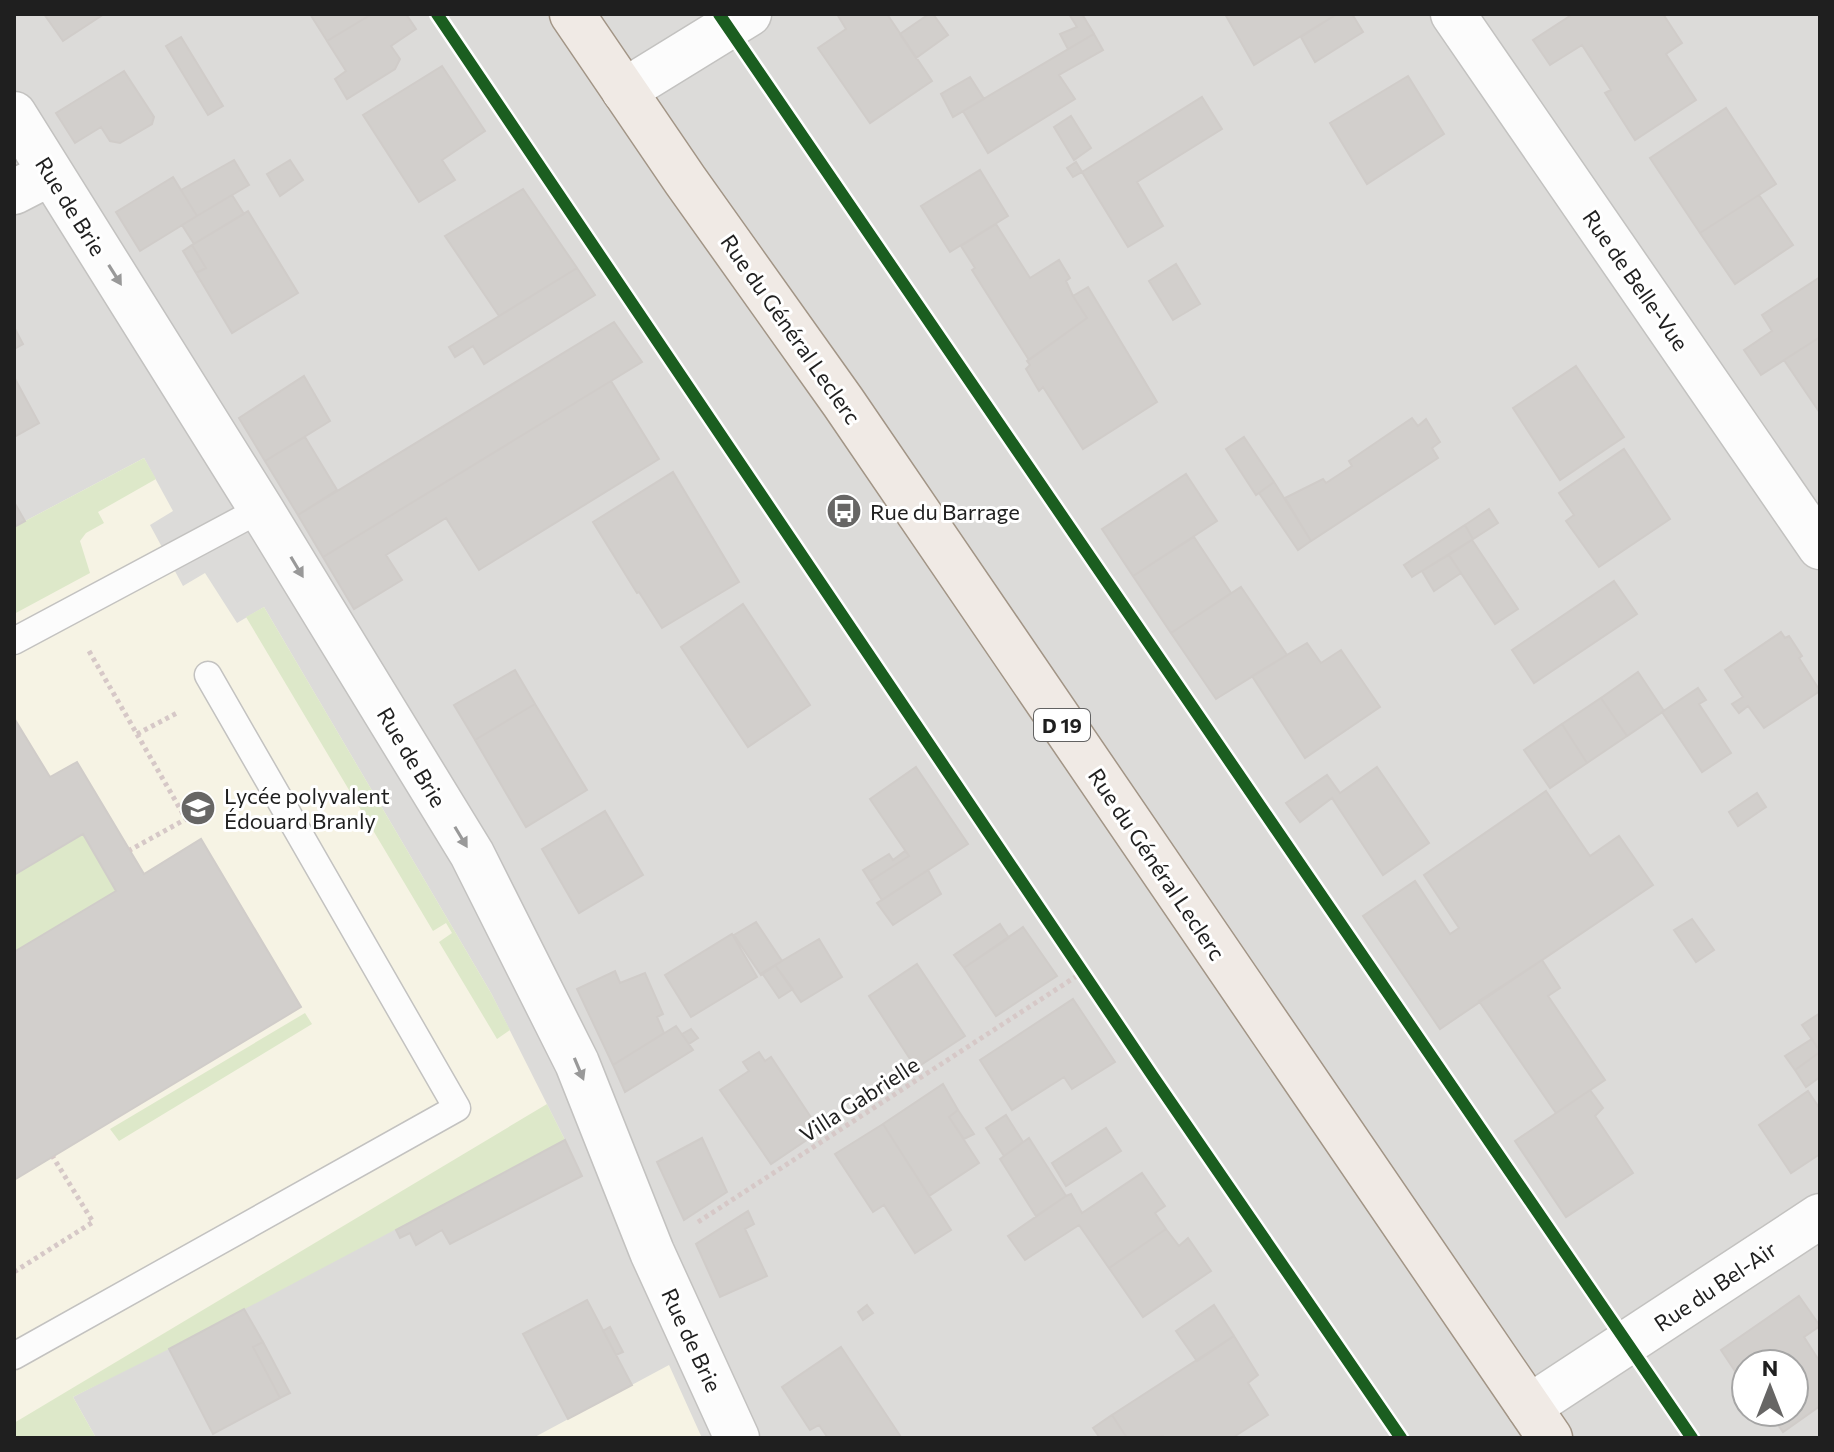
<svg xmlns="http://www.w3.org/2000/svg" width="1834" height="1452" font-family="Commissioner,sans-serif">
<rect width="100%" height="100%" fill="#edebe8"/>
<!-- residential -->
<path fill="#dcdbd9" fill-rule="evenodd" d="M14,14H1820V1438H14ZM1746,1364H1794V1412H1746Z"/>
<!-- education -->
<path fill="#f6f3e4" d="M144,458L173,511L150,525L183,586L205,573L237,623L264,607L491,993L565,1140L73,1397L96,1438H14V527Z
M669,1365L702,1438H533Z"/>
<!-- grass -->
<path fill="#dde8c9" d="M144,458L156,479L98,512L104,523L86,533L80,541L90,573L14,614V527Z
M264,607L491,993L510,1030L497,1039L439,942L452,933L446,923L433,931L246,617Z
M83,834L116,891L14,952V875Z
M305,1013L312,1024L119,1141L110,1129Z
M547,1104L565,1140L169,1349L73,1397L96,1438H14V1423Z"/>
<!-- building -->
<path fill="#d2cfcc" stroke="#d0ccc9" stroke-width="2" d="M44,14H104L63,41Z
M310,14H372L327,41Z
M372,14H406L416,29L391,46L400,59L395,69L347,99L335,79L346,71L327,41Z
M837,14H887L932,81L870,123L818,48L846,29Z
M929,14H933L948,35L916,58L900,34Z
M1069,14H1082L1094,34L1068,49L1060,34L1077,27Z
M1225,14H1337L1254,65Z
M1337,14H1352L1363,32L1315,62L1301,37Z
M1573,14H1663L1682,43L1666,54L1696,100L1635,140L1605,93L1611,90L1582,45L1550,65L1533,40Z
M1094,34L1103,50L1059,75L1075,99L988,153L963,111Z
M181,37L223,106L208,115L166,46Z
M442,66L485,131L442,160L455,180L419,202L363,115Z
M124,71L154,117L152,124L120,143L110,141L101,127L75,143L56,113Z
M1408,76L1444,134L1367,184L1330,123Z
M970,77L984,99L953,117L941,94Z
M1202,97L1222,129L1137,182L1163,226L1128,247L1082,172Z
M1726,108L1776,184L1700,233L1650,158Z
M1071,116L1091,148L1074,160L1054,127Z
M234,160L249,185L197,216L181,190Z
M290,160L303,180L280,196L267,174Z
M1076,162L1082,172L1073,177L1067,168Z
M980,170L1008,216L950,252L921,206Z
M173,177L197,216L140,251L116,212Z
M523,189L577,268L499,316L445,236Z
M232,195L244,214L194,244L182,225Z
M1759,195L1793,245L1735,284L1700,233Z
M248,211L298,293L232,333L196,273L206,268L192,245Z
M996,224L1030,278L1059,260L1070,278L1066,281L1073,296L1087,318L1029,360L972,270L975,268L961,246Z
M192,245L206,268L196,273L183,251Z
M1176,264L1200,304L1173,320L1149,281Z
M577,268L595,295L484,364L473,346L455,357L449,347Z
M1820,277V337L1761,375L1744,350L1772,331L1762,315Z
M1088,287L1157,402L1083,449L1043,387L1039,391L1026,369L1030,365L1027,361L1087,318L1073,296Z
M614,322L642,362L323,557L298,515Z
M14,327L23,344L14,349Z
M1820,337V413L1784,360Z
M1576,366L1624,437L1560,480L1513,408Z
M304,376L330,421L265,461L239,418Z
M14,377L39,423L14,437Z
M611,381L659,459L479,570L446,518L386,555L402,580L354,609L323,557Z
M1412,418L1418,426L1426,419L1440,442L1432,448L1438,458L1311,541L1285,498L1323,479L1326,483L1352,466L1349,461Z
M305,437L337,490L298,515L265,461Z
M1244,437L1274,482L1256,495L1226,449Z
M1624,449L1670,519L1599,567L1566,521L1574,515L1559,493Z
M673,472L739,582L662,628L639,592L637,593L593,522Z
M1186,474L1217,521L1133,576L1102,529Z
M1274,482L1311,541L1298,550L1259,493Z
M14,502L25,521L14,527Z
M1489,509L1498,523L1473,539L1465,525Z
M1465,525L1473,539L1412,577L1404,565Z
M1194,537L1231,593L1171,633L1133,576Z
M1472,540L1518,609L1495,624L1449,555Z
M1449,555L1461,573L1434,591L1422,571Z
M1614,581L1637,614L1534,683L1512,650Z
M1241,587L1287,655L1216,699L1171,633Z
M743,604L810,705L748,747L681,647Z
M1781,632L1785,638L1789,636L1802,656L1799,658L1820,691L1764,728L1748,706L1739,713L1732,704L1743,697L1725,670Z
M1307,643L1321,663L1341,650L1380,707L1305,758L1252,676Z
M515,670L535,704L475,740L454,705Z
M1638,672L1664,711L1627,736L1601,698Z
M1698,688L1706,700L1699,704L1731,753L1702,772L1662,712Z
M1601,698L1627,736L1587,763L1562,724Z
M535,704L587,790L526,827L475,740Z
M14,718L50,777L77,762L144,874L201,839L301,1007L14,1180V952L116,891L83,834L14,875Z
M1562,724L1587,763L1550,788L1524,750Z
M916,767L968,844L882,900L870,881L909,856L870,799Z
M1377,767L1429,843L1383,875L1332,798L1300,822L1286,803L1327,775L1340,793Z
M1546,791L1590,856L1619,836L1653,885L1440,1029L1363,916L1415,881L1450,934L1459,928L1424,875Z
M1757,793L1766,807L1738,826L1729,812Z
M605,811L643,875L579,913L542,849Z
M905,851L909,856L870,881L863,870L889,854L893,860Z
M928,870L941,894L893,925L877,903Z
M1692,919L1714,950L1696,962L1674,930Z
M756,922L782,961L761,975L734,935Z
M1000,924L1009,938L964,968L954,955Z
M1023,927L1057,976L996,1016L964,968Z
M732,934L757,977L691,1017L665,975Z
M819,939L842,977L801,1002L775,965Z
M1542,960L1560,988L1548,996L1605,1080L1556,1113L1479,1001Z
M917,964L965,1036L916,1068L869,996Z
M775,965L793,989L779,998L762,973Z
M615,971L620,983L645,973L663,1014L657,1017L664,1033L613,1065L577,989Z
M1073,999L1115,1062L1072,1089L1064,1077L1012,1110L980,1060Z
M1820,1013V1051L1802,1025Z
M676,1026L693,1050L625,1092L613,1065Z
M691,1029L698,1038L689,1044L682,1034Z
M1812,1039L1820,1052L1795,1070L1785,1056Z
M759,1052L765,1061L771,1057L820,1131L771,1164L720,1090L749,1071L743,1062Z
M1820,1052V1077L1806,1087L1795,1070Z
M943,1084L958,1110L949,1117L979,1163L929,1196L883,1124Z
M1590,1090L1603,1108L1595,1116L1633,1173L1566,1217L1515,1141Z
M1808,1091L1820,1109V1154L1791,1173L1759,1125Z
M958,1110L974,1134L964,1139L949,1117Z
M1006,1115L1023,1142L1004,1156L986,1128Z
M883,1124L951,1230L915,1253L884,1205L873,1212L835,1154Z
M1106,1128L1121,1151L1066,1186L1052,1163Z
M702,1138L727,1192L684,1220L657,1162Z
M1029,1138L1066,1196L1036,1216L1000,1159Z
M565,1140L582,1176L450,1244L442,1230L416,1245L410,1233L400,1238L396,1230Z
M1142,1173L1165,1206L1155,1213L1166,1229L1109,1268L1079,1225L1025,1260L1008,1236L1066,1196L1071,1194L1082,1213Z
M748,1211L754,1224L745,1229L767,1276L720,1297L696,1244Z
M1166,1229L1179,1246L1188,1238L1211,1271L1143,1317L1109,1268Z
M1799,1296L1820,1326L1804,1337L1820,1362V1406L1783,1432L1769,1412H1794V1364H1746V1376L1741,1380L1721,1350Z
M587,1300L632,1385L568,1419L523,1334Z
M867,1305L873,1313L863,1320L858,1312Z
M1214,1305L1234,1336L1197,1361L1176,1331Z
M244,1309L263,1342L253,1347L280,1398L213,1434L169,1349Z
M610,1327L623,1352L616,1355L603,1331Z
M1234,1336L1258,1375L1248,1383L1268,1415L1232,1438H1164L1163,1436L1127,1438L1112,1415Z
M263,1342L290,1393L280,1398L253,1347Z
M841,1347L901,1437L899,1438H828L819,1425L810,1430L782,1387Z
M1112,1415L1127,1438H1100L1093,1428Z"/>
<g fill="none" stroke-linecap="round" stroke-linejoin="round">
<defs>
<path id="service" d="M14,641L261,509
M14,1356L457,1108L208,675"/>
<path id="minor" d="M1453,14L1820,547
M624,91L749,14
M14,114L261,509L472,854L577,1063L652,1252L737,1438
M14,192L51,173
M1529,1407L1820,1216"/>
<path id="primary" d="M572,14L685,180L843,402L1550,1438"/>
</defs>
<!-- service casing -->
<use href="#service" stroke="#c3c2c0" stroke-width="29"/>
<!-- minor casing -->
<use href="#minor" stroke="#c3c2c0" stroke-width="47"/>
<!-- primary casing -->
<use href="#primary" stroke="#a29586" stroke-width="47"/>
<!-- path -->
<path stroke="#d6c8c7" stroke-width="5" stroke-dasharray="4 4" stroke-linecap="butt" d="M89,651L186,819L130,850
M137,734L177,713
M698,1222L1083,972
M14,1272L93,1222L53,1157"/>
<!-- service -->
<use href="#service" stroke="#fcfcfc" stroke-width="26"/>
<!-- minor -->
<use href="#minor" stroke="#fcfcfc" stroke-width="44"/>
<!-- primary -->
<use href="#primary" stroke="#f0eae5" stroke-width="44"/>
<defs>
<path id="cycleway" d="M437,14L1152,1075L1401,1438
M719,14L1692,1438"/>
</defs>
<!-- cycleway casing -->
<use href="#cycleway" stroke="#fff" stroke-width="17"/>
<!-- cycleway -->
<use href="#cycleway" stroke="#1b5e20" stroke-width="12"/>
</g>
<!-- one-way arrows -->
<defs><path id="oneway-solid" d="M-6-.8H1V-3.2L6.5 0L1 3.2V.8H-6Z" transform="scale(2)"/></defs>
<g fill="#999">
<use href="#oneway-solid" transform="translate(115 275) rotate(58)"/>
<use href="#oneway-solid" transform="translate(297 567) rotate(59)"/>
<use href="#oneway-solid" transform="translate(461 837) rotate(59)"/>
<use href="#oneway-solid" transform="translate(579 1069) rotate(67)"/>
</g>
<!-- icons -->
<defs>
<symbol id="bus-disc" viewBox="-11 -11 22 22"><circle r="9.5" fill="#676665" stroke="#fff"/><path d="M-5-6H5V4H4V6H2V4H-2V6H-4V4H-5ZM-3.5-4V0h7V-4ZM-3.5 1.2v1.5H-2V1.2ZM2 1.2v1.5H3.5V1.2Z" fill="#fff"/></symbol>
<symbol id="school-disc" viewBox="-11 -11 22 22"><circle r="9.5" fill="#676665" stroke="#fff"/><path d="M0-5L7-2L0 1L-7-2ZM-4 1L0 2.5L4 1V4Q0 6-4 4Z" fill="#fff"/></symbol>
</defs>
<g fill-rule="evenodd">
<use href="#bus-disc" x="824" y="491" width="40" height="40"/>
<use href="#school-disc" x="178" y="788" width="40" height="40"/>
</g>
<g text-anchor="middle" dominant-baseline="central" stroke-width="6" stroke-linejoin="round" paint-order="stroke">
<!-- shield labels -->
<rect fill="#fff" stroke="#626262" stroke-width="2" x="1034" y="709" width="56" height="32" rx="6"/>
<g font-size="20" font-weight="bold" fill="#1f1f1f">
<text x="1062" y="725">D 19</text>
</g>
<!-- street labels -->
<g font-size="22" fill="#1f1f1f" stroke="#fff">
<text transform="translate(71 206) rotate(58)">Rue de Brie</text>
<text transform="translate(1636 280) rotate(55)">Rue de Belle-Vue</text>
<text transform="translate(791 329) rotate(55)">Rue du Général Leclerc</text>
<text transform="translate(412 757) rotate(59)">Rue de Brie</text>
<text transform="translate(1157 864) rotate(56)">Rue du Général Leclerc</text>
<text transform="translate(859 1099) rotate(-33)">Villa Gabrielle</text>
<text transform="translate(1715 1286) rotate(-34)">Rue du Bel-Air</text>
<text transform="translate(692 1340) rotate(65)">Rue de Brie</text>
</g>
<!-- poi labels -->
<g font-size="22" fill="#1f1f1f" stroke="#fff" text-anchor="start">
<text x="870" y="511">Rue du Barrage</text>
<text x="224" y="795">Lycée polyvalent<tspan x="224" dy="25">Édouard Branly</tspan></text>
</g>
</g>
<!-- border -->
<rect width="1834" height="1452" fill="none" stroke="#1f1f1f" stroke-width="32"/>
<!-- north arrow -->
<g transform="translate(1770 1388)"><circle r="38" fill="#ffffff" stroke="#a5a5a5" stroke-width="2"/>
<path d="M0-6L14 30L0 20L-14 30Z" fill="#676665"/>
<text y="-12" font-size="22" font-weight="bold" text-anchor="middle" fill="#1f1f1f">N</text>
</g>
</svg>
